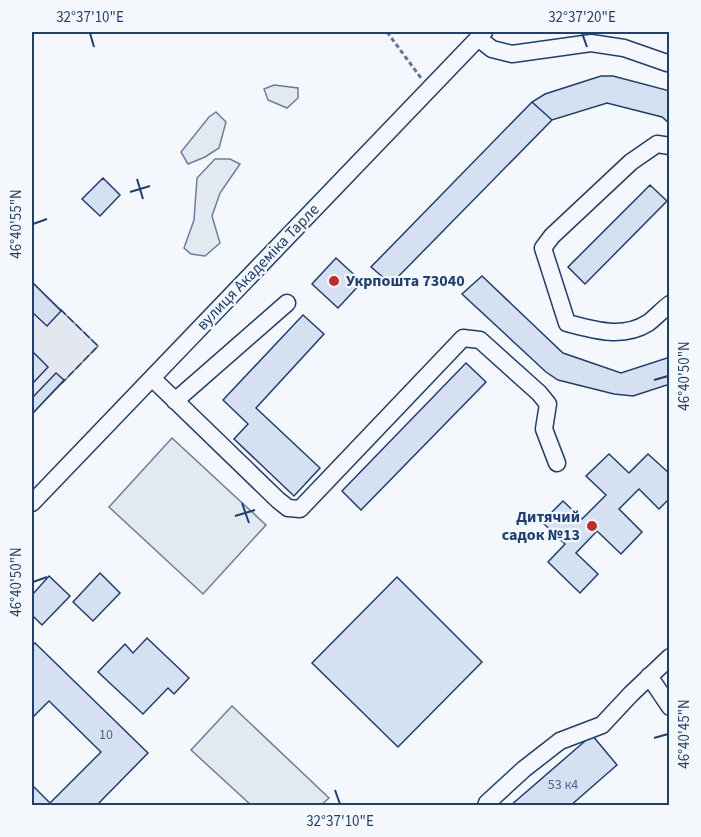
<svg xmlns="http://www.w3.org/2000/svg" width="701" height="837" font-family="'Source Sans 3',sans-serif">
<rect width="100%" height="100%" fill="#f4f7fb"/>
<!-- green -->
<path fill="#e3e9f0" stroke="#687fa3" stroke-width="1.5" d="M274,85L298,88V98L287,108L268,100L264,89Z
M216,112L226,122L219,148L205,157L188,164L181,152L209,117Z
M215,159H230L240,164L220,193L212,216L220,243L205,256L191,254L184,248L194,220L197,178Z
M172,438L266,525L203,594L109,507Z
M232,706L329,798L321,805H251L191,750Z"/>
<!-- parking -->
<path fill="#e3e8f0" stroke="#687fa3" stroke-width="1.5" d="M32,282L98,346L32,414Z"/>
<!-- building -->
<path fill="#d5e0f0" stroke="#1d3f73" stroke-width="1.5" d="M601,76H613L670,91V124L662,117L607,103L552,120L532,102L545,94Z
M532,102L552,120L391,284L371,267Z
M103,178L120,195L100,216L82,199Z
M650,185L667,201L585,284L568,267Z
M336,258L362,282L338,308L312,284Z
M482,276L563,353L621,373L670,357V384L633,396L614,394L558,380L546,372L462,294Z
M32,282L61,311L47,326L32,312Z
M303,315L324,334L256,408L320,468L294,496L234,439L248,424L223,400Z
M32,351L48,367L32,384Z
M466,363L486,382L361,510L342,491Z
M56,373L64,380L32,414V398Z
M609,454L629,473L648,454L670,474V498L659,509L639,489L619,509L642,532L621,554L597,531L576,553L598,574L580,593L548,562L565,544L542,522L563,501L582,519L606,495L586,476Z
M100,573L120,593L93,621L73,602Z
M49,576L70,596L42,625L32,615V595Z
M397,577L482,662L398,747L312,663Z
M147,638L189,678L174,694L168,688L143,714L98,672L125,644L133,653Z
M35,643L148,753L96,806H32V785L50,803L101,752L49,701L32,718V646Z
M592,735L617,765L570,806H510Z"/>
<g fill="none" stroke-linecap="round" stroke-linejoin="round">
<defs>
<path id="minor" d="M478,38L492,49L512,54L591,43L624,48L667,63L670,62
M670,146L657,144L631,162L552,236L543,248L567,323C593,330 623,339 648,323C655,318 662,310 670,304
M152,378L278,500L288,508L300,509L463,338L480,340L539,393L548,404L544,429L557,463
M175,401L287,303
M32,503L484,32
M649,676L670,707
M486,806L487,803L524,769L560,741L602,725L631,694L670,657"/>
</defs>
<!-- minor casing -->
<use href="#minor" stroke="#1d3f73" stroke-width="19"/>
<!-- path -->
<path stroke="#5e769c" stroke-width="3" stroke-dasharray="4.5 3" stroke-linecap="butt" d="M387,32L421,78"/>
<!-- minor -->
<use href="#minor" stroke="#f4f7fb" stroke-width="16"/>
<!-- fence -->
<path stroke="#1d3f73" stroke-width="1.5" stroke-dasharray="8 3" stroke-linecap="butt" d="M60,309L98,346L62,383"/>
</g>
<!-- ticks -->
<path fill="none" stroke="#1d3f73" stroke-width="2" d="M90,33L94,47M582,33L587,47M137,179L143,199M130,192L150,186M33,224L47,219M654,380L668,376M242,503L249,523M235,516L255,510M33,582L47,577M654,738L668,734M335,790L340,804"/>
<!-- markers -->
<g fill="#c62828" stroke="#f4f7fb" stroke-width="2">
<circle cx="334" cy="281" r="6"/>
<circle cx="592" cy="526" r="6"/>
</g>
<g text-anchor="middle" dominant-baseline="central" stroke-width="4.5" stroke-linejoin="round" paint-order="stroke">
<!-- number labels -->
<g font-size="14" fill="#4b6792">
<text x="106" y="735">10</text>
<text x="563" y="785">53 к4</text>
</g>
<!-- street labels -->
<g font-size="16" fill="#1d3f73" stroke="#f4f7fb">
<text transform="translate(258 267) rotate(-46)">вулиця Академіка Тарле</text>
</g>
<!-- poi labels -->
<g font-size="16" font-weight="bold" fill="#1d3f73" stroke="#f4f7fb" text-anchor="start">
<text x="346" y="281">Укрпошта 73040</text>
<text x="580" y="517" text-anchor="end">Дитячий<tspan x="580" dy="18">садок №13</tspan></text>
</g>
</g>
<!-- border -->
<rect width="701" height="837" fill="none" stroke="#f4f7fb" stroke-width="66"/>
<rect x="33" y="33" width="635" height="771" fill="none" stroke="#1d3f73" stroke-width="2"/>
<g font-size="15" text-anchor="middle" fill="#1d3f73">
<text x="90" y="22">32°37'10"E</text>
<text x="582" y="22">32°37'20"E</text>
<text transform="translate(16 224) rotate(-90)" y="5">46°40'55"N</text>
<text transform="translate(684 376) rotate(-90)" y="5">46°40'50"N</text>
<text transform="translate(16 582) rotate(-90)" y="5">46°40'50"N</text>
<text transform="translate(684 734) rotate(-90)" y="5">46°40'45"N</text>
<text x="340" y="826">32°37'10"E</text>
</g>
</svg>
